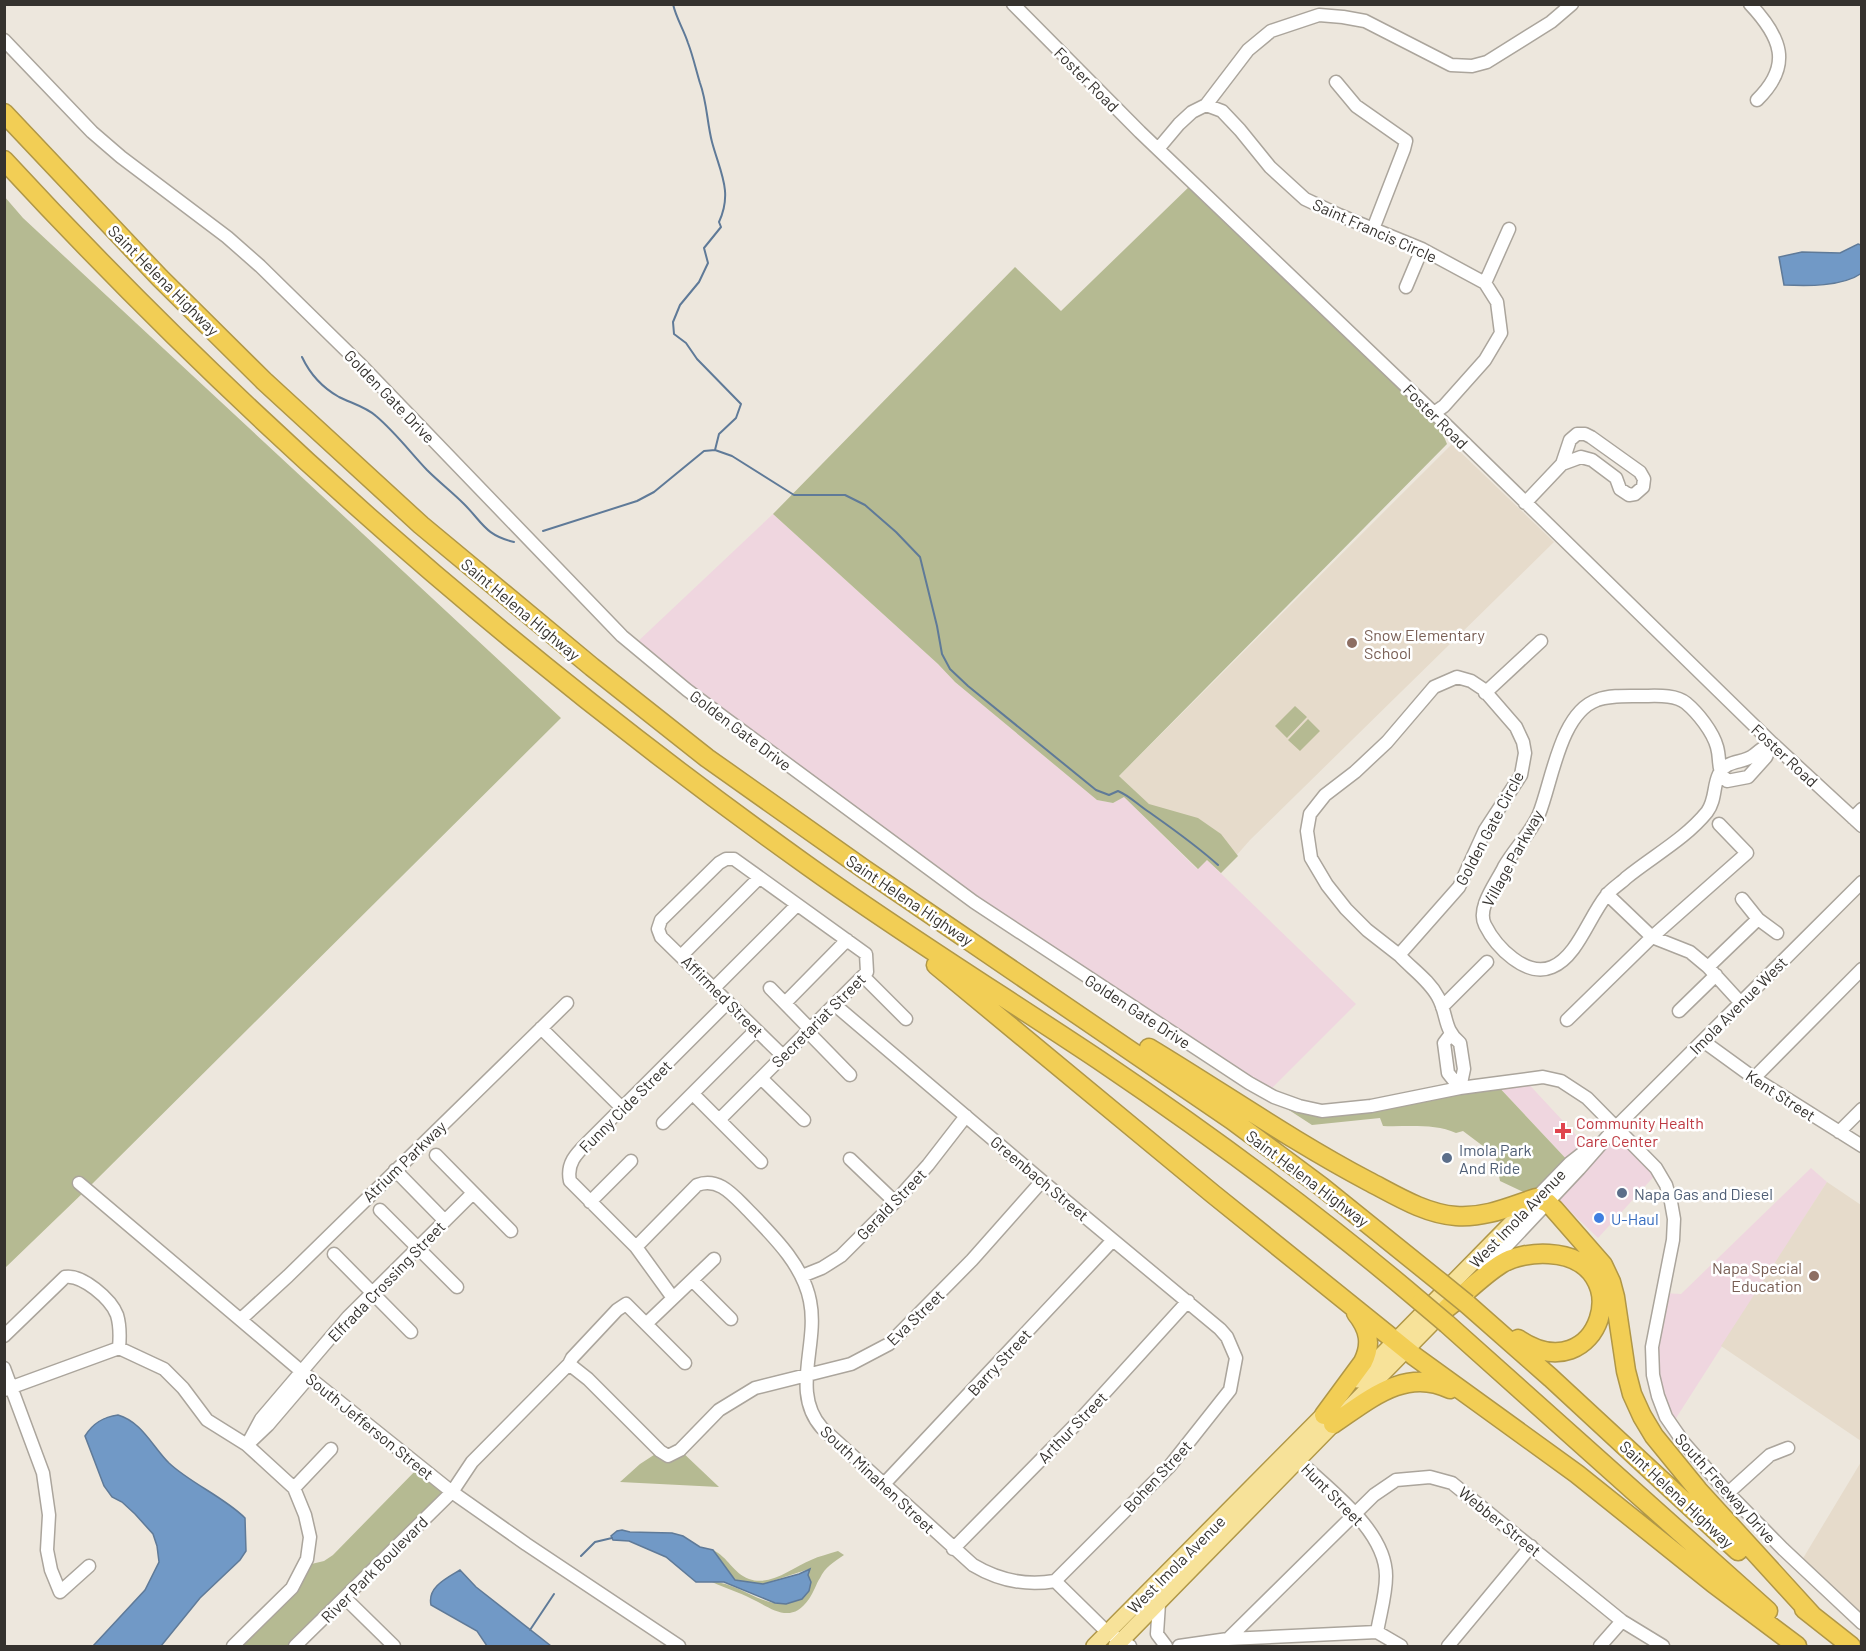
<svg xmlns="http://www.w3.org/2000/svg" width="1866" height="1651" font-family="Barlow,sans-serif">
<rect width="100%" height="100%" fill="#ede7dd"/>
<!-- commercial -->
<path fill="#efd6df" d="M773,514L938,664L955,682L1097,800L1113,803L1124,797L1197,869L1207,860L1356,1004L1267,1093L1025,937L633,646Z
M1523,1078L1589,1149L1570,1163L1495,1083Z
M1615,1128L1658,1172L1598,1238L1554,1196Z
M1811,1168L1827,1182L1671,1426L1653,1375L1662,1293L1681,1294Z"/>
<!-- built -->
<path fill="#e6dbcb" d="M1452,444L1554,542L1250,840L1221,873L1119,776Z
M1827,1182L1861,1205V1441L1721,1346Z
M1861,1462V1623L1799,1565Z"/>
<!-- green -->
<path fill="#b5ba92" d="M1193,183L1434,413L1447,444L1119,776L1149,804L1198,818L1221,834L1238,856L1221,873L1207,860L1198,869L1124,797L1113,803L1097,800L955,682L938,664L773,514L1015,267L1061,311Z
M4,196L23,218L561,718L87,1189L5,1268Z
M1295,706L1307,717L1287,738L1275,726Z
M1308,719L1320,731L1300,751L1288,740Z
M1495,1083L1570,1163L1536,1198L1500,1181L1495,1155L1463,1131L1456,1133C1434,1123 1406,1127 1383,1126L1380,1118L1312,1125L1249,1084L1322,1111Z
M680,1450L719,1487L620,1482L640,1464L660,1451Z
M420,1466L452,1492L295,1646H233L292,1588L303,1566L324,1561L333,1555Z
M713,1550C728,1557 733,1573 749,1579C771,1587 793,1567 811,1560C819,1556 829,1554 838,1551L844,1555C834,1562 825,1567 820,1578C816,1584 814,1592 809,1599C791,1625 773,1609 752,1599C739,1592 725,1588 712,1582C734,1582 752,1599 774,1603C783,1605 793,1601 802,1599L809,1569L763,1584L735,1580Z"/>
<!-- water -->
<path fill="#7199c6" stroke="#5f7a98" stroke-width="1.5" d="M1858,244L1861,245L1862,273C1842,287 1807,286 1784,285L1779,257L1802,252L1840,253Z
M118,1415C142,1422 152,1446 169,1463C190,1483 224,1497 245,1518L246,1551L240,1560L200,1598L161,1646H93L145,1590L159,1562L157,1546L153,1534L135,1514L122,1502L112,1497L104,1486L85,1436C93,1423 103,1417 118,1415Z
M622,1530L630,1532L672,1533L683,1536L700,1547L713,1550L735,1580L763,1584L799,1574L810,1569L808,1575L811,1582L809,1591L802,1599L786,1604L775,1603L724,1582H696L666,1557L629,1541L613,1540L611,1536L617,1531Z
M460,1570L476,1587L551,1646H487L477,1631L431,1605C427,1587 447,1578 460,1570Z"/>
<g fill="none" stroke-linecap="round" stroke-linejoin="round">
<!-- stream -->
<path stroke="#5f7a98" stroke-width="2" d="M673,4C676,18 684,30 688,43C693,56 696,70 700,83C707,102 707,123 712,142C720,172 733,192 719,222L721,227L704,248L708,263L699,282L680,305L673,322L674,334L686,343L697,359L741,404L736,418L719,434L715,450L732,456L794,495H845L865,505L896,532L920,557L937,626L942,654L950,669L968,686L1096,790L1109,795L1118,791C1130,796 1138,805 1149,812C1173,829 1196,845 1218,865
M302,357C310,374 323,388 339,397C351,403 366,407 376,416C395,432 410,452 427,470C439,482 452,492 464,504C483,523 485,535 514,542
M543,531L637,501L654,492L704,451L715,450
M581,1556L595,1542L612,1538
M530,1630L554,1594"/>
<defs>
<path id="minor" d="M1013,4L1140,132L1434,413L1772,743L1862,826
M1750,4C1781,37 1793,65 1757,100
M4,40L92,132L121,157L227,237L260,266L359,363L622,636L687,690L726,719L974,902L1249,1083L1274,1097L1299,1106L1322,1111L1371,1106L1460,1088L1543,1077L1561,1081L1587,1098L1656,1168L1666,1185L1671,1202L1674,1219L1673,1240L1652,1347L1653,1375L1658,1396L1666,1417L1684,1443L1728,1493L1783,1549L1862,1623
M1336,82L1356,106L1406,141L1404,149L1373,229
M1206,105L1222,111L1240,130L1270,167L1305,199L1339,215L1422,249L1485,283L1497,302L1501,333L1485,360L1444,406L1434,413
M1158,149L1179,124L1192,112L1206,105L1248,50L1271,31L1319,15L1343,17L1365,21L1451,65L1472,66L1487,62L1551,22L1572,4
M1485,283L1509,229
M1406,287L1422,249
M1525,503L1562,464L1570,440L1577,434H1585L1591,437L1640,472L1644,479L1643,487L1635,494L1629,495L1620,489L1616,478L1592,460L1581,457L1562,464
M1457,677L1471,681L1483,689L1516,727L1523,742L1525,753L1521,775L1485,830L1459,887L1399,955L1367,930L1346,909L1327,885L1311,858L1307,831L1310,814L1325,795L1355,772L1387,742L1434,687Z
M1485,693L1541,641
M1772,743C1762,747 1762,749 1754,755C1743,764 1727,759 1719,774C1713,786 1716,800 1707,812C1685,839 1653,856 1626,878C1620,884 1611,889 1606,896C1589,917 1577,957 1552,967C1526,978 1496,947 1485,925C1476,908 1497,882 1504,867C1514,849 1531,833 1539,814C1552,782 1560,713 1597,700C1610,695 1627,696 1642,696C1655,696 1675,694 1686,703C1698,713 1713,732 1717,747C1721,761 1716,769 1727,781L1748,777L1766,757L1772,743
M1853,818L1862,809
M1607,894L1652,937L1690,952L1708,967L1740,1002
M1742,899L1758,919L1777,933
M682,955L759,878
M1399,955C1412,969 1429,980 1438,997C1448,1015 1443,1029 1460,1043L1464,1069L1460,1088
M1708,967L1758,919
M863,976L906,1019
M714,988L797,905
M770,988L810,1029
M785,1003L847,940
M835,1005L1042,1181L1220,1329L1227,1337L1236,1358L1230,1390L1169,1467L1055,1581
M1442,1007L1487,962
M1679,1011L1716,975
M1567,1020L1652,937L1747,853L1719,824
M541,1028L622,1108
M808,1032L850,1075
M1450,1035L1444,1043L1448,1073L1460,1088
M1703,1041L1754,1078L1862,1146
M761,1078L804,1120
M1754,1078L1862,969
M693,1094L761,1162
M719,1120L867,972L866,954L734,859H726L719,863L661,920L658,929L661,937L783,1056
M663,1123L756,1030
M1839,1132L1862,1109
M436,1155L511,1231
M850,1159L895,1202
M395,1170L445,1221
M79,1183L301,1371L452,1492L526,1544L679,1646
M1536,1198L1570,1163L1593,1145
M590,1202L631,1161
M380,1210L457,1287
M636,1247L697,1185C718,1177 732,1194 746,1208C771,1234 803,1264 810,1301C819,1345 790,1392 822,1428L973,1565C998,1580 1026,1586 1055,1581L1108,1633L1130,1646
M334,1254L411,1332
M1486,1268L1579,1169L1615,1128L1862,882
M802,1276L822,1268L841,1256L895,1202L928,1165L966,1116
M692,1280L731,1319
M673,1298L636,1247L570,1181C566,1163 577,1153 589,1141L728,1002
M241,1319L288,1276L567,1003
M646,1324L714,1259
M4,1336L65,1277C82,1274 111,1299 117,1315C120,1325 120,1337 119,1348
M119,1348L164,1369L183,1388L207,1420L247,1445L294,1488L305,1515L310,1537L307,1559L292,1588L233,1646
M569,1364L572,1358L617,1310L626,1304L685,1363
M4,1368L43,1473L49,1515L47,1550L51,1570L60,1592L89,1566
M309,1377L268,1425L247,1445L261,1419L348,1317L473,1193
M4,1390L119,1348
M1298,1460C1329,1490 1386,1530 1386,1576C1386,1595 1380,1614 1377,1632
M884,1484L1113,1240
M294,1488L331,1449
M1728,1493L1770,1455L1788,1448
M953,1549L1078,1422L1188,1301
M345,1598L394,1646
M1159,1603L1157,1634L1166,1646
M1228,1639L1374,1495L1396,1480L1430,1477L1452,1483L1622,1621L1663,1646
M295,1646L452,1492L472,1462L569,1364L588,1379L660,1451L668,1456L680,1450L719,1410L755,1388L851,1364L889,1344L972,1260L1042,1181
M1179,1646L1228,1639L1377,1632L1401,1646
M1448,1646L1531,1546
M1600,1646L1622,1621"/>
<path id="major" d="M1357,1380L1536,1198
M1094,1646L1332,1406
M1116,1646L1445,1310"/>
<path id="highway" d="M4,113L160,278L264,381L421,525L592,667L707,758L864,869L1232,1120L1322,1187L1440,1282
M4,160C245,421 513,655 801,861C898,931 1000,994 1099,1060C1210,1135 1319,1215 1421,1302
M936,965L1213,1194L1414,1356L1577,1474L1713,1583L1797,1646
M1149,1048C1222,1092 1292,1141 1368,1181C1395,1195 1425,1214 1456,1216C1485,1218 1509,1207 1536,1198L1548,1203L1554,1209L1603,1265L1611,1282L1615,1297L1626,1371L1632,1394L1642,1416L1654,1436L1698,1490L1812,1615
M1467,1304L1551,1378L1738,1551
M1447,1308C1465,1294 1482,1276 1501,1264C1514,1256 1533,1253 1549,1254C1641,1259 1600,1394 1518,1339
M1447,1324L1768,1611
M1324,1415L1363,1362C1372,1344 1369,1329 1356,1313
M1333,1424C1369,1400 1405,1367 1450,1389
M1804,1609L1851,1646"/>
</defs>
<!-- minor casing -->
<use href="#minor" stroke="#aba59c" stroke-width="15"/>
<!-- major casing -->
<use href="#major" stroke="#b09747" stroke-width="18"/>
<!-- highway casing -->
<use href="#highway" stroke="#b09747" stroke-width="21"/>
<!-- minor -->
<use href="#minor" stroke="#fff" stroke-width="12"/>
<!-- major -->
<use href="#major" stroke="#f7e299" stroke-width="15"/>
<!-- highway -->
<use href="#highway" stroke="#f2ce55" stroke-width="18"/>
<defs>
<path id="highway-bridge" d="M1440,1282L1467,1304
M1421,1302L1447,1324"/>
</defs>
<!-- highway-bridge casing -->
<use href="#highway-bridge" stroke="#b09747" stroke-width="21" stroke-linecap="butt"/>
<!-- highway-bridge -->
<use href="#highway-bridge" stroke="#f2ce55" stroke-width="18"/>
</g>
<!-- markers -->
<g fill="#8d6e63" stroke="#fff" stroke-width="2">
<circle cx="1352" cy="643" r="6"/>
<circle cx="1814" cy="1276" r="6"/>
</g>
<path fill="#e0444e" stroke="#fff" stroke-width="2" d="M1560 1122h6v6h6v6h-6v6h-6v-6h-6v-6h6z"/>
<g fill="#5c6f8a" stroke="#fff" stroke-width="2">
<circle cx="1447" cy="1158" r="6"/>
<circle cx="1622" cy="1193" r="6"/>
</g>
<circle fill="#3f7fe0" stroke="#fff" stroke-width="2" cx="1599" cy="1218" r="6"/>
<g text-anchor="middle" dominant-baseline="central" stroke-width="5" stroke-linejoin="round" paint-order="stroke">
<!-- street labels -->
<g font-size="16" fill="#35322e" stroke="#fff">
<text transform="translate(1087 79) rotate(45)">Foster Road</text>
<text transform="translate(1375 230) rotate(24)">Saint Francis Circle</text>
<text transform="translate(164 280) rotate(45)">Saint Helena Highway</text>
<text transform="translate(390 396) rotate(46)">Golden Gate Drive</text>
<text transform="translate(1436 416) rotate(45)">Foster Road</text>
<text transform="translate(521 609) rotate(40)">Saint Helena Highway</text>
<text transform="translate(741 730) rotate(37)">Golden Gate Drive</text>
<text transform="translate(1785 755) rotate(43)">Foster Road</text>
<text transform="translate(1489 828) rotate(-62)">Golden Gate Circle</text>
<text transform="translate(1512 858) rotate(-61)">Village Parkway</text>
<text transform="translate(910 900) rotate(34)">Saint Helena Highway</text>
<text transform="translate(723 996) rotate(45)">Affirmed Street</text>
<text transform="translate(1738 1005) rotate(-45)">Imola Avenue West</text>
<text transform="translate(1138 1011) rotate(33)">Golden Gate Drive</text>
<text transform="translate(818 1020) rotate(-45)">Secretariat Street</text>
<text transform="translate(1781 1095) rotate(33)">Kent Street</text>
<text transform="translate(625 1106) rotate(-45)">Funny Cide Street</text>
<text transform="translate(404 1161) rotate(-44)">Atrium Parkway</text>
<text transform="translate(1040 1178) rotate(40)">Greenbach Street</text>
<text transform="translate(1308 1178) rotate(37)">Saint Helena Highway</text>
<text transform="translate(891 1204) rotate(-46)">Gerald Street</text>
<text transform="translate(1517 1218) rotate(-46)">West Imola Avenue</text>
<text transform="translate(386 1281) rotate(-46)">Elfrada Crossing Street</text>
<text transform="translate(915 1317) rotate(-44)">Eva Street</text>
<text transform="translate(999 1362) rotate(-47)">Barry Street</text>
<text transform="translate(370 1426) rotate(39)">South Jefferson Street</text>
<text transform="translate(1072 1427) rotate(-46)">Arthur Street</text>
<text transform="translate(1157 1476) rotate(-47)">Bohen Street</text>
<text transform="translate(878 1479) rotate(43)">South Minahen Street</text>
<text transform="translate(1726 1488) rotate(48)">South Freeway Drive</text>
<text transform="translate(1333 1494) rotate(45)">Hunt Street</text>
<text transform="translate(1677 1494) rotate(43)">Saint Helena Highway</text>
<text transform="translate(1500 1521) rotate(39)">Webber Street</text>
<text transform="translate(1176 1564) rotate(-45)">West Imola Avenue</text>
<text transform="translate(374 1569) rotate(-45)">River Park Boulevard</text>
</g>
<!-- education labels -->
<g font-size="16" fill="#785e54" stroke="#fff" text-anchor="start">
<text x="1364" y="634">Snow Elementary<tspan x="1364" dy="18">School</tspan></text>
<text x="1802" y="1267" text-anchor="end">Napa Special<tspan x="1802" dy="18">Education</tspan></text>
</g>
<!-- health labels -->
<g font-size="16" fill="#be3a42" stroke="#fff" text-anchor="start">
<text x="1576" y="1122">Community Health<tspan x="1576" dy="18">Care Center</tspan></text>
</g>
<!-- service labels -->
<g font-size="16" fill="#4e5e75" stroke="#fff" text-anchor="start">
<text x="1459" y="1149">Imola Park<tspan x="1459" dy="18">And Ride</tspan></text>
<text x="1634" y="1193">Napa Gas and Diesel</text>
</g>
<!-- shop labels -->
<g font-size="16" fill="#366cbe" stroke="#fff" text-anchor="start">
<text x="1611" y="1218">U-Haul</text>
</g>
</g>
<!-- border -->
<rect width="1866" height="1651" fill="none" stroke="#35322e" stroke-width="12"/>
</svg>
